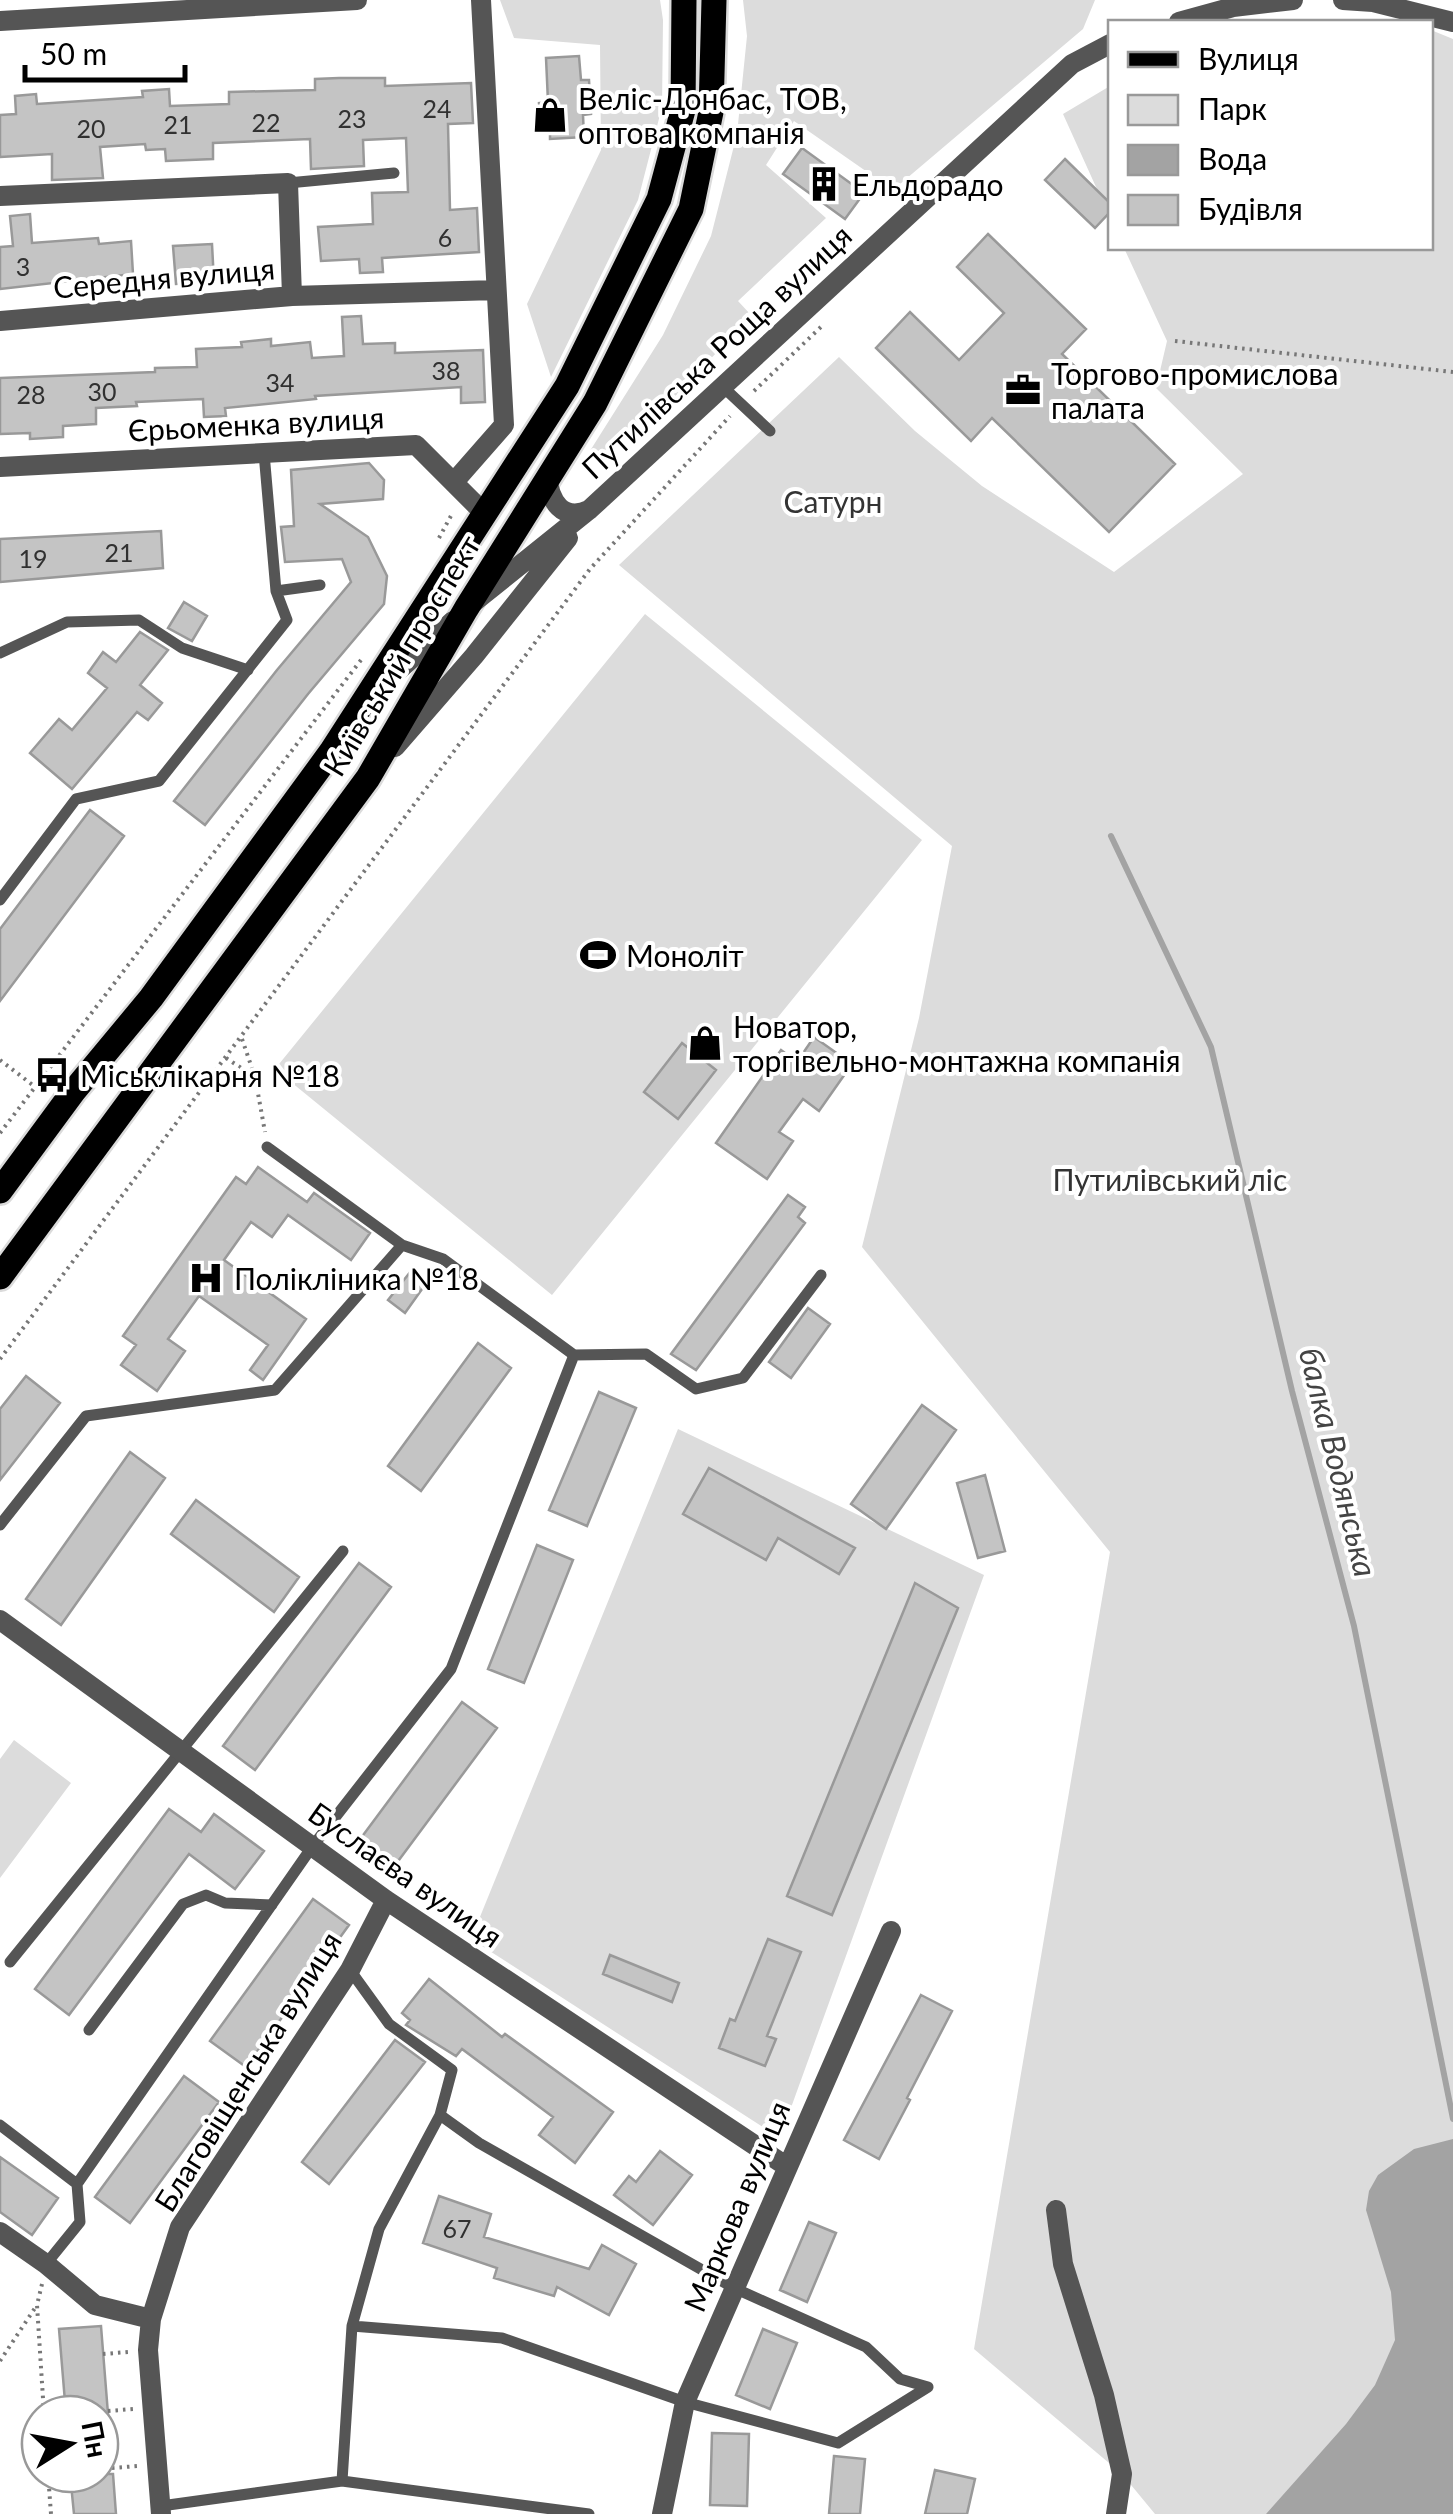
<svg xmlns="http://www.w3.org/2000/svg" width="1453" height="2514" font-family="Lato,sans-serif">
<rect width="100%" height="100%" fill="#fff"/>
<!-- green -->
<path fill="#dcdcdc" d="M500,0H660L663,20L662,107L638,200L551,377L527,304L601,150L600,45L514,38Z
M743,0H1095L1083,29L893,190L794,121L766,165L826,218L738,301L751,315L682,390L604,458L592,460L588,454L663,335L711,236L737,134L747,36Z
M1431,30L1453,39V2514H1155L1122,2474L974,2349L1110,1552L862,1247L919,1018L952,846L619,565L839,357L915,431L982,486L1114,572L1243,474L1156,388L1167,341L1124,248H1430Z
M1110,86V218L1063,114Z
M645,614L922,840L552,1295L275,1069Z
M678,1429L984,1575L780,2138L471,1939Z
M14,1740L71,1783L0,1878V1759Z"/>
<!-- water -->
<path fill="#a3a3a3" d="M1453,2139V2514H1266L1346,2424L1375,2385L1395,2340L1391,2292L1366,2210L1369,2191L1378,2175L1414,2149Z"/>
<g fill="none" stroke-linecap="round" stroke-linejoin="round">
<!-- stream -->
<path stroke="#a3a3a3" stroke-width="6" d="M1111,836L1211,1047L1292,1391L1354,1626L1453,2119"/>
</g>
<!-- building -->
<path fill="#c4c4c4" stroke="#999" stroke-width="2.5" d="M579,56L581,80H589L591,114L583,115L584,137L550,139V128H540L539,103L548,102L546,58Z
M339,78H385V86L471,83L473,123L448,124L450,210L477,208L479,252L382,258L383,272L360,273L359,259L321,261L318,227L373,224L372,193L408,192L406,138L363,140L364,166L328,168L311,169L310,139L213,143V159L166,161L165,149L146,150L145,144L100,147L103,178L52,180V154L0,157V115L16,114L15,96L36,94L37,104L143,97L142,91L169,89L170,106L229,104V92L315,90V79Z
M802,148L864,193L845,219L783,174Z
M1065,159L1110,203V212L1095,228L1045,180Z
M30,214L32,243L98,238L99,244L131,241L133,274L0,289V247L13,246L10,216Z
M988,234L1086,329L1062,354L1175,464L1109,532L992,418L971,441L876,348L910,312L959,360L1004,313L957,267Z
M212,244L214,282L176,284L173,246Z
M361,316L363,344L395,343V353L483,350L485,402L461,403V387L315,396L316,399L225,408L226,416L204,417L203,399L136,402L137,406L96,408V424L63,426V437L30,439V433L0,434V378L155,372V368L197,367L196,349L242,347L241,342L271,339V346L310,342L312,358L344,356L342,317Z
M369,463L384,480L383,499L320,504L368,537L387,576L384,604L308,694L205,825L174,801L277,670L351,582L342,559L285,562L281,527L294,526L291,470Z
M161,531L163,568L0,582V539Z
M184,602L207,616L192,641L168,628Z
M140,632L168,650L140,685L162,703L148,720L137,712L72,789L30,753L59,719L72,730L107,688L88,673L103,652L116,662Z
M90,810L124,836L0,1001V929Z
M814,1037L852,1064L819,1111L803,1099L779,1132L793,1141L767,1179L716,1143L781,1050L797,1062Z
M682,1043L716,1070L678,1119L644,1092Z
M258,1167L307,1202L314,1193L370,1233L351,1260L288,1215L272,1237L251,1222L224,1260L306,1319L263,1380L250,1370L268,1345L199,1296L168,1339L185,1351L157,1391L121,1365L136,1345L123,1336L236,1177L246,1184Z
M788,1195L805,1207L798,1217L805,1223L696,1370L671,1354Z
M411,1271L427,1282L405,1313L388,1300Z
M808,1308L830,1324L791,1378L769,1362Z
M478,1343L511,1368L421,1491L388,1466Z
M26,1376L60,1403L0,1480V1409Z
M599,1392L636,1408L587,1526L549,1510Z
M922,1405L956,1430L886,1529L851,1504Z
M130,1452L165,1478L61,1625L26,1599Z
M709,1468L855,1548L839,1574L778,1538L766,1560L683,1514Z
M985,1475L1005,1551L978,1558L957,1483Z
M196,1500L299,1577L274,1612L171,1534Z
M537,1545L573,1560L524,1683L488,1669Z
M359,1563L391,1587L255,1770L223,1746Z
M915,1583L958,1608L832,1915L787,1896Z
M462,1702L497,1728L393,1868L358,1842Z
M169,1809L201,1832L214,1814L264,1851L235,1889L189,1854L69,2015L35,1989Z
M313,1899L349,1925L246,2067L210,2041Z
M768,1939L801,1952L767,2036L776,2039L765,2066L719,2048L730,2019L735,2021Z
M610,1955L679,1983L672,2002L603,1974Z
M429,1979L502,2037L505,2034L613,2112L575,2163L539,2135L553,2117L462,2049L456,2056L406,2025L410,2020L402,2013Z
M921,1995L952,2011L907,2098L910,2100L879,2159L844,2140Z
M395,2040L425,2062L329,2184L302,2162Z
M184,2076L219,2102L130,2223L95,2197Z
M660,2151L692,2175L653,2225L614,2195L629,2176L636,2182Z
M0,2157L58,2198L32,2235L0,2212Z
M439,2196L491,2214L484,2237L589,2269L602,2245L636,2264L609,2315L557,2287L554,2296L494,2278L497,2268L423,2243Z
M809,2222L836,2233L807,2302L780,2290Z
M101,2326L108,2414H66L59,2329Z
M763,2329L797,2343L770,2409L736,2395Z
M712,2433L749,2434L747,2506L710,2505Z
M834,2456L865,2459L860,2514H829Z
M935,2470L975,2479L967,2514H925Z
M70,2474H113L116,2514H74Z"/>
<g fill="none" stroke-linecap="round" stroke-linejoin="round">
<defs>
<path id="primary" d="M0,1191L73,1092L151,998L331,752L567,386L659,199L683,110L684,0
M0,1277L368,778L466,609L595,403L691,209L711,112L714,0"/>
</defs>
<!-- primary casing -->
<use href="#primary" stroke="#dbdbdb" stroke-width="30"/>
<!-- path -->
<path stroke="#777" stroke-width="4" stroke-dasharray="2.5 5" stroke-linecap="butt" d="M1175,341L1453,372
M754,391L823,325
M439,538L453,512
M242,1039L255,1077
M226,1058L255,1077L265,1132
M0,1060L34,1086
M0,1133L361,660
M0,1359L590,569L730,416
M42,2284L37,2305L44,2414
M103,2354L128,2352
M0,2361L37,2305
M108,2411L133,2409
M112,2468L138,2466
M48,2474L51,2514"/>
<!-- service -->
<path stroke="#555" stroke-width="11" d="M288,183L394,173
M722,386L770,431
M276,591L320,585
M0,653L67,622L139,620L182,648L248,670
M0,900L76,799L159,781L287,620L276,591L264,453
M267,1147L402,1245
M0,1525L86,1416L275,1390L402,1245L443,1259L574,1355L646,1354L696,1389L743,1378L821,1275
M10,1962L343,1551
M350,1970L389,2024L452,2070L440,2115L479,2143L734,2288L866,2347L900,2379L928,2387
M89,2030L183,1904L206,1895L225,1903L272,1905
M0,2125L77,2184L80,2222L46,2264
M77,2184L312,1847L451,1669L574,1355
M352,2326L502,2338L685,2402L838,2443L928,2387
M342,2481L352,2326L379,2229L440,2115
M161,2506L342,2481L589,2514"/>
<!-- minor -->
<path stroke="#555" stroke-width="20" d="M0,21L357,0
M0,196L288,183L292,296L0,321
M292,296L496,290
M0,467L416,445L486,515
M454,482L504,425L481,0
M0,1620L386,1900L786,2166
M1056,2210L1063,2264L1104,2395L1122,2474L1116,2514
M0,2232L46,2264L95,2305L151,2319
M161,2514L148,2350L151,2319L180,2227L350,1970L386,1900
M662,2514L685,2402L891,1931"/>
<!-- tertiary -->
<path stroke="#555" stroke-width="20" d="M1343,0L1373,2L1453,22
M1179,22L1233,7L1293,0
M547,477C550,501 562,522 589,510
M474,602L590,509L1072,64L1110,44
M381,686L453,621
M395,747L474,656L568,538"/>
<!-- primary -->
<use href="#primary" stroke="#000" stroke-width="25"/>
</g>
<!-- icons -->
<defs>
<symbol id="shop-bare" viewBox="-9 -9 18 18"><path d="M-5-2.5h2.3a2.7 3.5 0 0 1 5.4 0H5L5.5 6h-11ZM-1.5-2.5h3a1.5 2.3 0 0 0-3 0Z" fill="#000" stroke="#fff" stroke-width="2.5" paint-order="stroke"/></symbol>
<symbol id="building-bare" viewBox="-9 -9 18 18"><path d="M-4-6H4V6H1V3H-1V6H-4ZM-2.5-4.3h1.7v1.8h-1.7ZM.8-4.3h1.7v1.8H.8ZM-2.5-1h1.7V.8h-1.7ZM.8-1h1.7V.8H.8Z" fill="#000" stroke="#fff" stroke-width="2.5" paint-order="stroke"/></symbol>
<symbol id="office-bare" viewBox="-9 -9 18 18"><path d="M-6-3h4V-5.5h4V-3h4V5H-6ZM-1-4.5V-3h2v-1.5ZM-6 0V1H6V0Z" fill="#000" stroke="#fff" stroke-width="2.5" paint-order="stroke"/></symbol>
<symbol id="stadium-bare" viewBox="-9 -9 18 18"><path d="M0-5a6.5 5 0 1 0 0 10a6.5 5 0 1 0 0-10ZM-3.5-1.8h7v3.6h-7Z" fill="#000" stroke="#fff" stroke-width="2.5" paint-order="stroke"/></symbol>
<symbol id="bus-bare" viewBox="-9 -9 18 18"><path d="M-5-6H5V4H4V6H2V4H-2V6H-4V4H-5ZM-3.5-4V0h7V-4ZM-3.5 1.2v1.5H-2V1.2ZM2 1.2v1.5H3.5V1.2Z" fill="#000" stroke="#fff" stroke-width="2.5" paint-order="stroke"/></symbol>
<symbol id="hospital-bare" viewBox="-9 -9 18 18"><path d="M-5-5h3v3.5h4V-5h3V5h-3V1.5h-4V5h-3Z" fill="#000" stroke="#fff" stroke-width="2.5" paint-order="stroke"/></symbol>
</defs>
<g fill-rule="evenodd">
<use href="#shop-bare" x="525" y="90" width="50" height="50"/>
<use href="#building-bare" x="799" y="159" width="50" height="50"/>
<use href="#office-bare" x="998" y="365" width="50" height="50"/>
<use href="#stadium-bare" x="573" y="930" width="50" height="50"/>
<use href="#shop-bare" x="680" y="1018" width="50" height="50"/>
<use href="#bus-bare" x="27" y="1050" width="50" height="50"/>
<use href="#hospital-bare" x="181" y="1253" width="50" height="50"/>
</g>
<g text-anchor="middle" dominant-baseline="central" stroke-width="8" stroke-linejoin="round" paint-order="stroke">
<!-- number labels -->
<g font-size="25" fill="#313131">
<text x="437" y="108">24</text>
<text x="352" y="118">23</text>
<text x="266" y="122">22</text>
<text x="178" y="124">21</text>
<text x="91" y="128">20</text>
<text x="445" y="237">6</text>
<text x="23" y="266">3</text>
<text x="446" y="370">38</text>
<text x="280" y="382">34</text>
<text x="102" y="391">30</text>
<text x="31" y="394">28</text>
<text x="119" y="552">21</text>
<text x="33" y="558">19</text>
<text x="457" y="2228">67</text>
</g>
<!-- poi labels -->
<g font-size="30" fill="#000" stroke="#fff" text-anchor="start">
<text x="578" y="98">Веліс-Донбас, ТОВ,<tspan x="578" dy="34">оптова компанія</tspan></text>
<text x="852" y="184">Ельдорадо</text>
<text x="1051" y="373">Торгово-промислова<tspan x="1051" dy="34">палата</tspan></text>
<text x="626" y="955">Моноліт</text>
<text x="733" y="1026">Новатор,<tspan x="733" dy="34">торгівельно-монтажна компанія</tspan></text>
<text x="80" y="1075">Міськлікарня №18</text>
<text x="234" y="1278">Полікліника №18</text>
</g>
<!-- street labels -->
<g font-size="30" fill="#000" stroke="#fff">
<text transform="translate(164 277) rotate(-5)">Середня вулиця</text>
<text transform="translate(716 351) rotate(-43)">Путилівська Роща вулиця</text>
<text transform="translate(256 423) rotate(-3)">Єрьоменка вулиця</text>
<text transform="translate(401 655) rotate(-59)">Київський проспект</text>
<text transform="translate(406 1874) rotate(35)">Буслаєва вулиця</text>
<text transform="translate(247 2071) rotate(-58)">Благовіщенська вулиця</text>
<text transform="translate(736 2206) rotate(-67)">Маркова вулиця</text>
</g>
<!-- park labels -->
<g font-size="30" fill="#333" stroke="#fff">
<text x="833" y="501">Сатурн</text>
<text x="1170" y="1179">Путилівський ліс</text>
</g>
<!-- water labels -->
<g font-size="32" font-style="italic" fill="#444" stroke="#fff">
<text transform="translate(1339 1462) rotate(76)">балка Водянська</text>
</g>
</g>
<!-- legend -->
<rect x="1108" y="20" width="325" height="230" fill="#ffffff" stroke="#999999" stroke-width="2.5"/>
<rect x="1128" y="52" width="50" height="15" fill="#000000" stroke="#999999" stroke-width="2.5"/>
<text x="1198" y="70" font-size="30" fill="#000000">Вулиця</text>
<rect x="1128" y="95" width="50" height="30" fill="#dcdcdc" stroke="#999999" stroke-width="2.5"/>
<text x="1198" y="120" font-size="30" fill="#000000">Парк</text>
<rect x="1128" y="145" width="50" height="30" fill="#a3a3a3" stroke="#999999" stroke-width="2.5"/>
<text x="1198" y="170" font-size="30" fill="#000000">Вода</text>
<rect x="1128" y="195" width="50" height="30" fill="#c4c4c4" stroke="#999999" stroke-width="2.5"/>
<text x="1198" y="220" font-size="30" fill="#000000">Будівля</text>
<!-- north arrow -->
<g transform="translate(70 2444) rotate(79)"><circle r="48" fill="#ffffff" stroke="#999999" stroke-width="2.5"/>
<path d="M0-8L18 38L0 25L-18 38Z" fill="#000000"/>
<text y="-15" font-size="28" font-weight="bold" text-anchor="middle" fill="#000000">Пн</text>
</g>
<!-- scale -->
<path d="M25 65v15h160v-15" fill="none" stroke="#000000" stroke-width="5"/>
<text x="40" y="65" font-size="30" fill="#000000" stroke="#ffffff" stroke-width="8" paint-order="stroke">50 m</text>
</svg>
